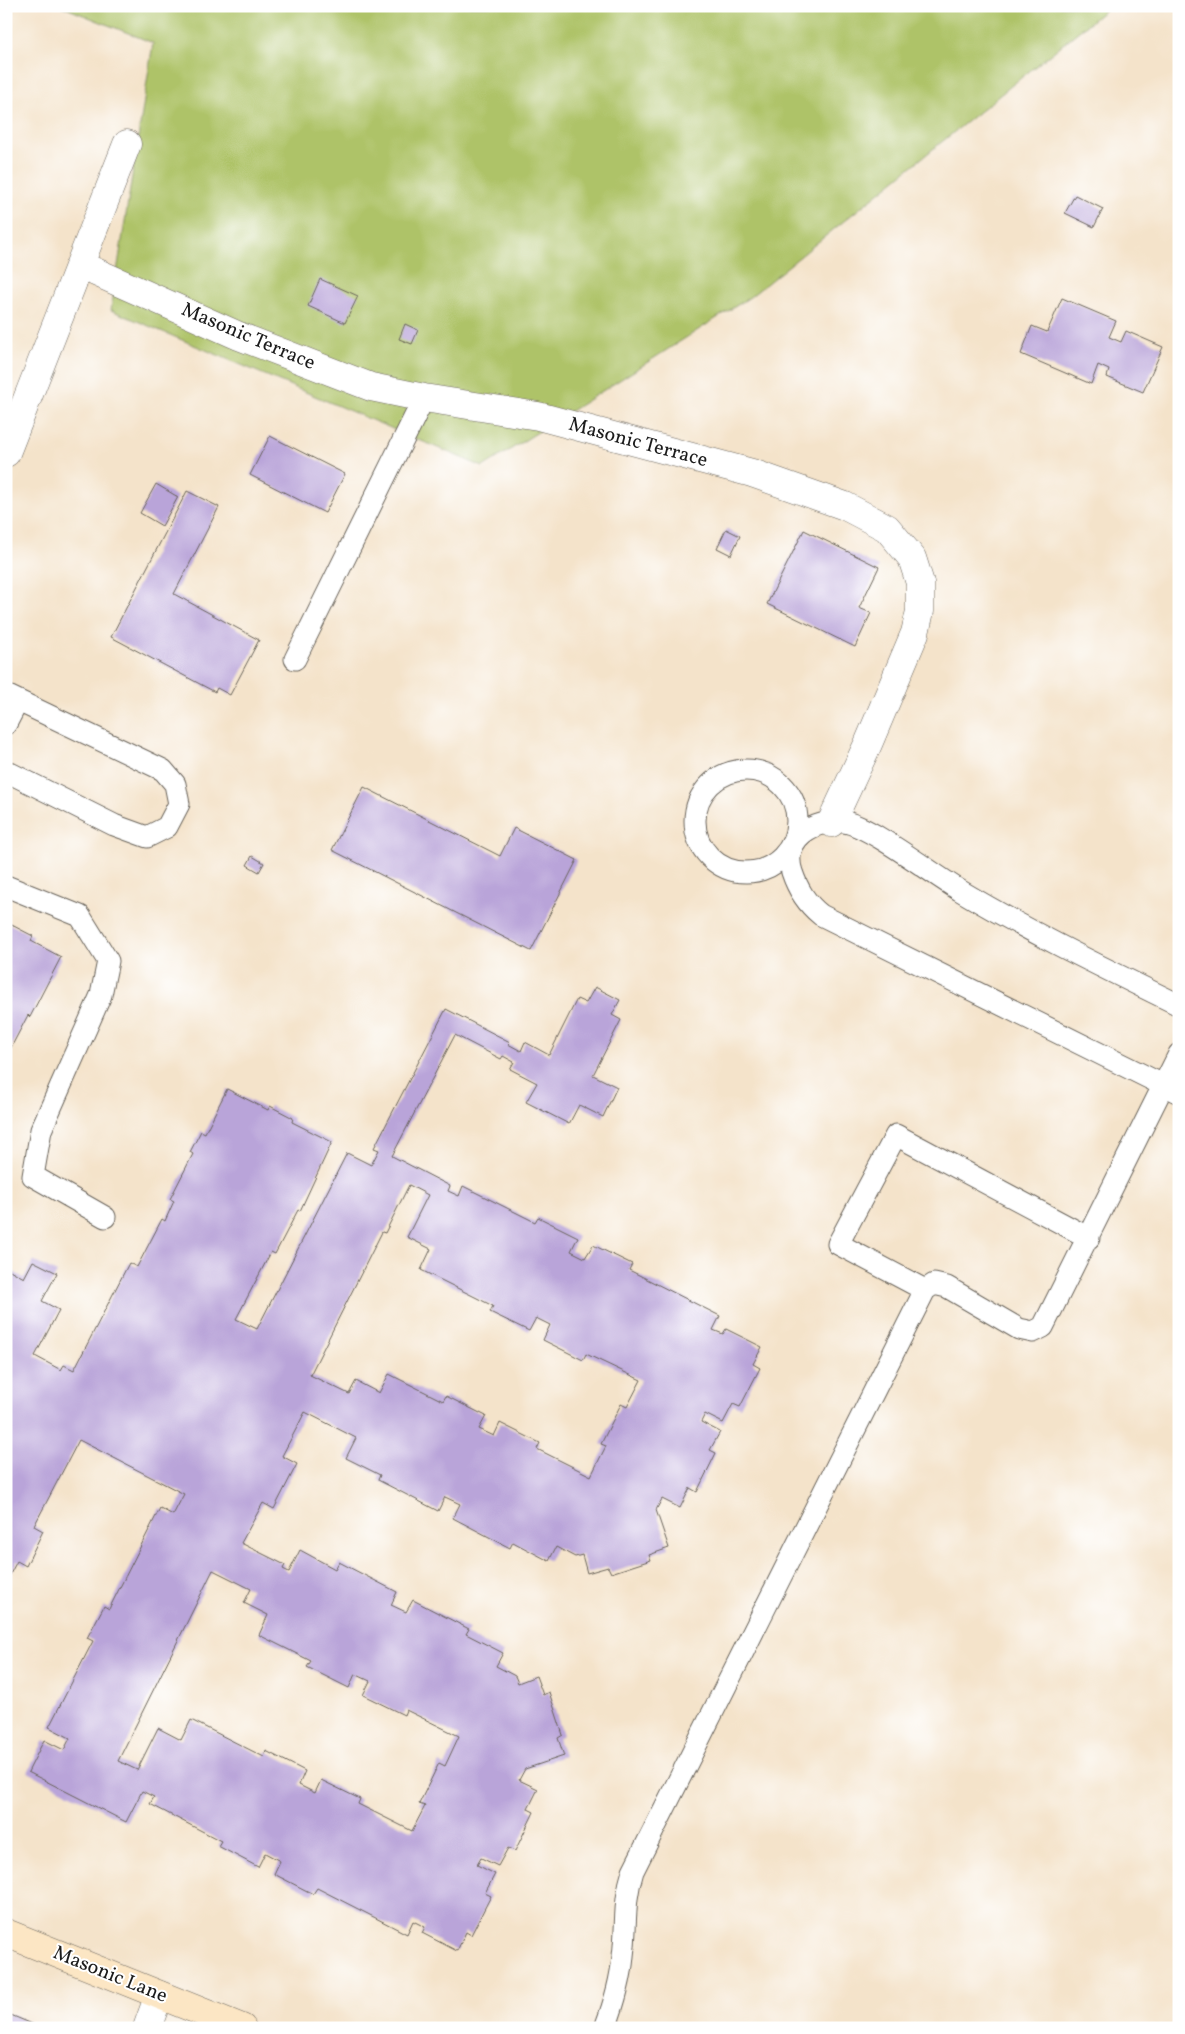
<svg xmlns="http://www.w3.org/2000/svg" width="1185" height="2034" font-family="Vollkorn,serif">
<rect width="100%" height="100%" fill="#fff"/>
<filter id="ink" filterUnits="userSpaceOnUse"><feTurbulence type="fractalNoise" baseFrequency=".02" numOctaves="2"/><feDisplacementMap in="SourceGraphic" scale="10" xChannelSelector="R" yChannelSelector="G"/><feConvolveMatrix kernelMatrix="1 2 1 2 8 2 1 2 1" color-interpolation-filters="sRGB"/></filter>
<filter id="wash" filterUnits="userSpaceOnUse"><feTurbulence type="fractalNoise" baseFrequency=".0096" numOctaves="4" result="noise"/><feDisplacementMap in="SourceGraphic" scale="20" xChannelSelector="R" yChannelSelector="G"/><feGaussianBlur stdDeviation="1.12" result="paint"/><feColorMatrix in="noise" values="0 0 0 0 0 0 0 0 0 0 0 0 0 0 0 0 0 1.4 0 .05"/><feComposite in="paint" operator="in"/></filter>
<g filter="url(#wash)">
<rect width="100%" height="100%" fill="#f4e3ca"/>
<!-- green -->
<path fill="#aec368" stroke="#657042" d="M61,6H1110L750,297L483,467L111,310L153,43Z"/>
<g id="blocks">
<!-- building -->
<path fill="#b9a4d9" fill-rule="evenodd" d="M1075,195L1103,209L1094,227L1065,213Z
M320,279L358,296L345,323L308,306Z
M1062,298L1116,321L1109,337L1121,342L1126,331L1163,347L1143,392L1107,377L1109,370L1098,365L1091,384L1021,354L1032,326L1047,332Z
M405,324L418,330L412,344L399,339Z
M270,436L345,474L325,513L250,475Z
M156,484L178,497L162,526L140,513Z
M187,491L219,507L174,594L259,640L230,695L217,688L215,692L111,637Z
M726,529L740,536L731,555L717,548Z
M804,530L879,567L859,608L871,613L855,647L767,604Z
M364,787L500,856L514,828L577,860L531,951L332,850Z
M252,856L264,863L259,872L247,865Z
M6,922L33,936L31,941L61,957L30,1017L28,1015L6,1057Z
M595,987L620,1000L612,1015L621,1020L593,1075L617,1087L603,1117L579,1105L569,1124L526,1102L537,1083L510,1069L514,1062L503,1056L501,1059L455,1035L392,1156L450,1186L448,1191L459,1196L463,1186L535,1222L538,1217L578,1237L571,1251L585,1258L593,1245L632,1264L629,1270L720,1316L713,1330L723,1334L726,1329L762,1347L753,1364L760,1368L740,1407L733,1404L723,1423L705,1414L701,1422L720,1432L710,1450L716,1453L697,1492L690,1488L680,1508L662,1499L656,1510L669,1548L649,1555L651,1560L611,1573L608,1567L587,1573L582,1555L575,1557L556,1547L549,1561L513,1542L510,1548L453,1518L460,1504L445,1497L438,1511L378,1480L380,1475L346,1458L356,1438L305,1412L282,1456L297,1464L274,1509L263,1503L241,1543L285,1565L283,1569L289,1572L300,1550L335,1569L339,1562L397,1592L391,1605L406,1612L413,1600L469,1629L466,1634L503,1653L496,1666L515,1676L518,1683L536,1676L543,1695L549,1692L563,1735L558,1738L564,1756L525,1769L519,1780L538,1789L528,1809L534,1812L515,1851L508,1848L498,1866L481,1858L477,1865L495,1874L485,1893L491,1896L471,1935L466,1932L457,1951L422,1933L425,1927L413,1921L407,1934L317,1888L313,1894L274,1874L280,1861L265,1853L258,1867L218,1846L221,1841L150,1804L154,1797L142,1791L126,1822L28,1772L44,1740L64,1750L70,1738L49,1727L93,1641L87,1638L104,1606L109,1609L160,1508L173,1515L184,1494L79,1440L34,1526L43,1531L26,1566L17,1561L6,1582V1272L8,1269L24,1278L33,1261L57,1273L42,1301L59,1310L35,1356L61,1370L64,1365L74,1370L129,1263L137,1267L162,1219L165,1221L174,1201L170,1199L193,1154L190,1152L201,1131L205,1133L227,1089L268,1110L270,1106L293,1118L292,1122L332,1142L300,1211L298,1210L275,1254L271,1252L236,1319L257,1329L347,1153L371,1165L379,1150L374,1148L446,1009L510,1042L508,1044L521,1051L525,1042L549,1055L577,999L586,1003ZM409,1185L428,1195L407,1237L431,1249L421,1270L493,1306L490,1312L529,1331L536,1318L550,1325L543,1340L583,1360L586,1354L641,1380L627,1407L621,1404L601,1444L606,1446L591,1476L537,1449L540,1443L500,1423L494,1436L479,1429L486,1416L446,1396L443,1401L389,1374L379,1393L356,1381L349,1394L310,1375L382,1232L385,1233ZM213,1570L251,1589L244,1603L268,1615L259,1635L311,1661L307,1667L349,1688L355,1674L370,1681L363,1695L404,1715L406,1710L459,1736L445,1766L439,1763L419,1804L425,1806L412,1831L358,1804L360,1799L321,1780L315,1793L299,1785L305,1771L266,1751L264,1757L191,1720L181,1740L158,1728L137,1770L118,1761Z
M6,2013L42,2028H6Z"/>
</g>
</g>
<g filter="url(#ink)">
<use href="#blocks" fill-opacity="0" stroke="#686259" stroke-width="1"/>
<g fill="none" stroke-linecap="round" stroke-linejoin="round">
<defs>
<path id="lane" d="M295,659L424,398
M6,695L163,770L175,784L179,804L167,827L147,837L114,825L6,771
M6,724L18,701
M695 821a51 51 0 1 1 102 0a51 51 0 1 1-102 0Z
M6,886L80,916L108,961L101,995L41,1130L33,1176L105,1217
M1179,1005C1106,969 1031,933 961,891C935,876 869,825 844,822C814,819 781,839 792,872C798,890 806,903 821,915L1179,1093
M925,1290L838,1244L896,1135L1089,1238
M605,2028C614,2004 621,1981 623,1956C627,1925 623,1902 633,1871L925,1290L934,1284L947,1287L1019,1329L1033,1332L1043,1327L1179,1054"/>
<path id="street" d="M80,265L239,336L371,387L424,398L538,416L752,473L845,506L887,528L912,558L920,583V611L915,633L868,744L831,823
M6,453L127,144
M147,2028L159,1995"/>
<path id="secondary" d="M6,1933L242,2028"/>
</defs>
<!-- lane casing -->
<use href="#lane" stroke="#686259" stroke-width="23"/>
<!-- street casing -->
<use href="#street" stroke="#686259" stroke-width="29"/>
<!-- secondary casing -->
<use href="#secondary" stroke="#686259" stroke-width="29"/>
<!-- lane -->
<use href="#lane" stroke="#fff" stroke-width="21"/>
<!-- street -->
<use href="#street" stroke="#fff" stroke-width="28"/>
<!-- secondary -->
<use href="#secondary" stroke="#fce6c4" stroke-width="28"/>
</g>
</g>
<g text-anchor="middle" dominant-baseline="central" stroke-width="4" stroke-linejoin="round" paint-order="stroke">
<!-- street labels -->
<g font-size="20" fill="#1c1c1c" stroke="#fff">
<text transform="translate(248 337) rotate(23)">Masonic Terrace</text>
<text transform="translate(638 443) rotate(15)">Masonic Terrace</text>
<text transform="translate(110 1975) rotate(22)">Masonic Lane</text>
</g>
</g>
<!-- margin -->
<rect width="1185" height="2034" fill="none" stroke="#fff" stroke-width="25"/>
</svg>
